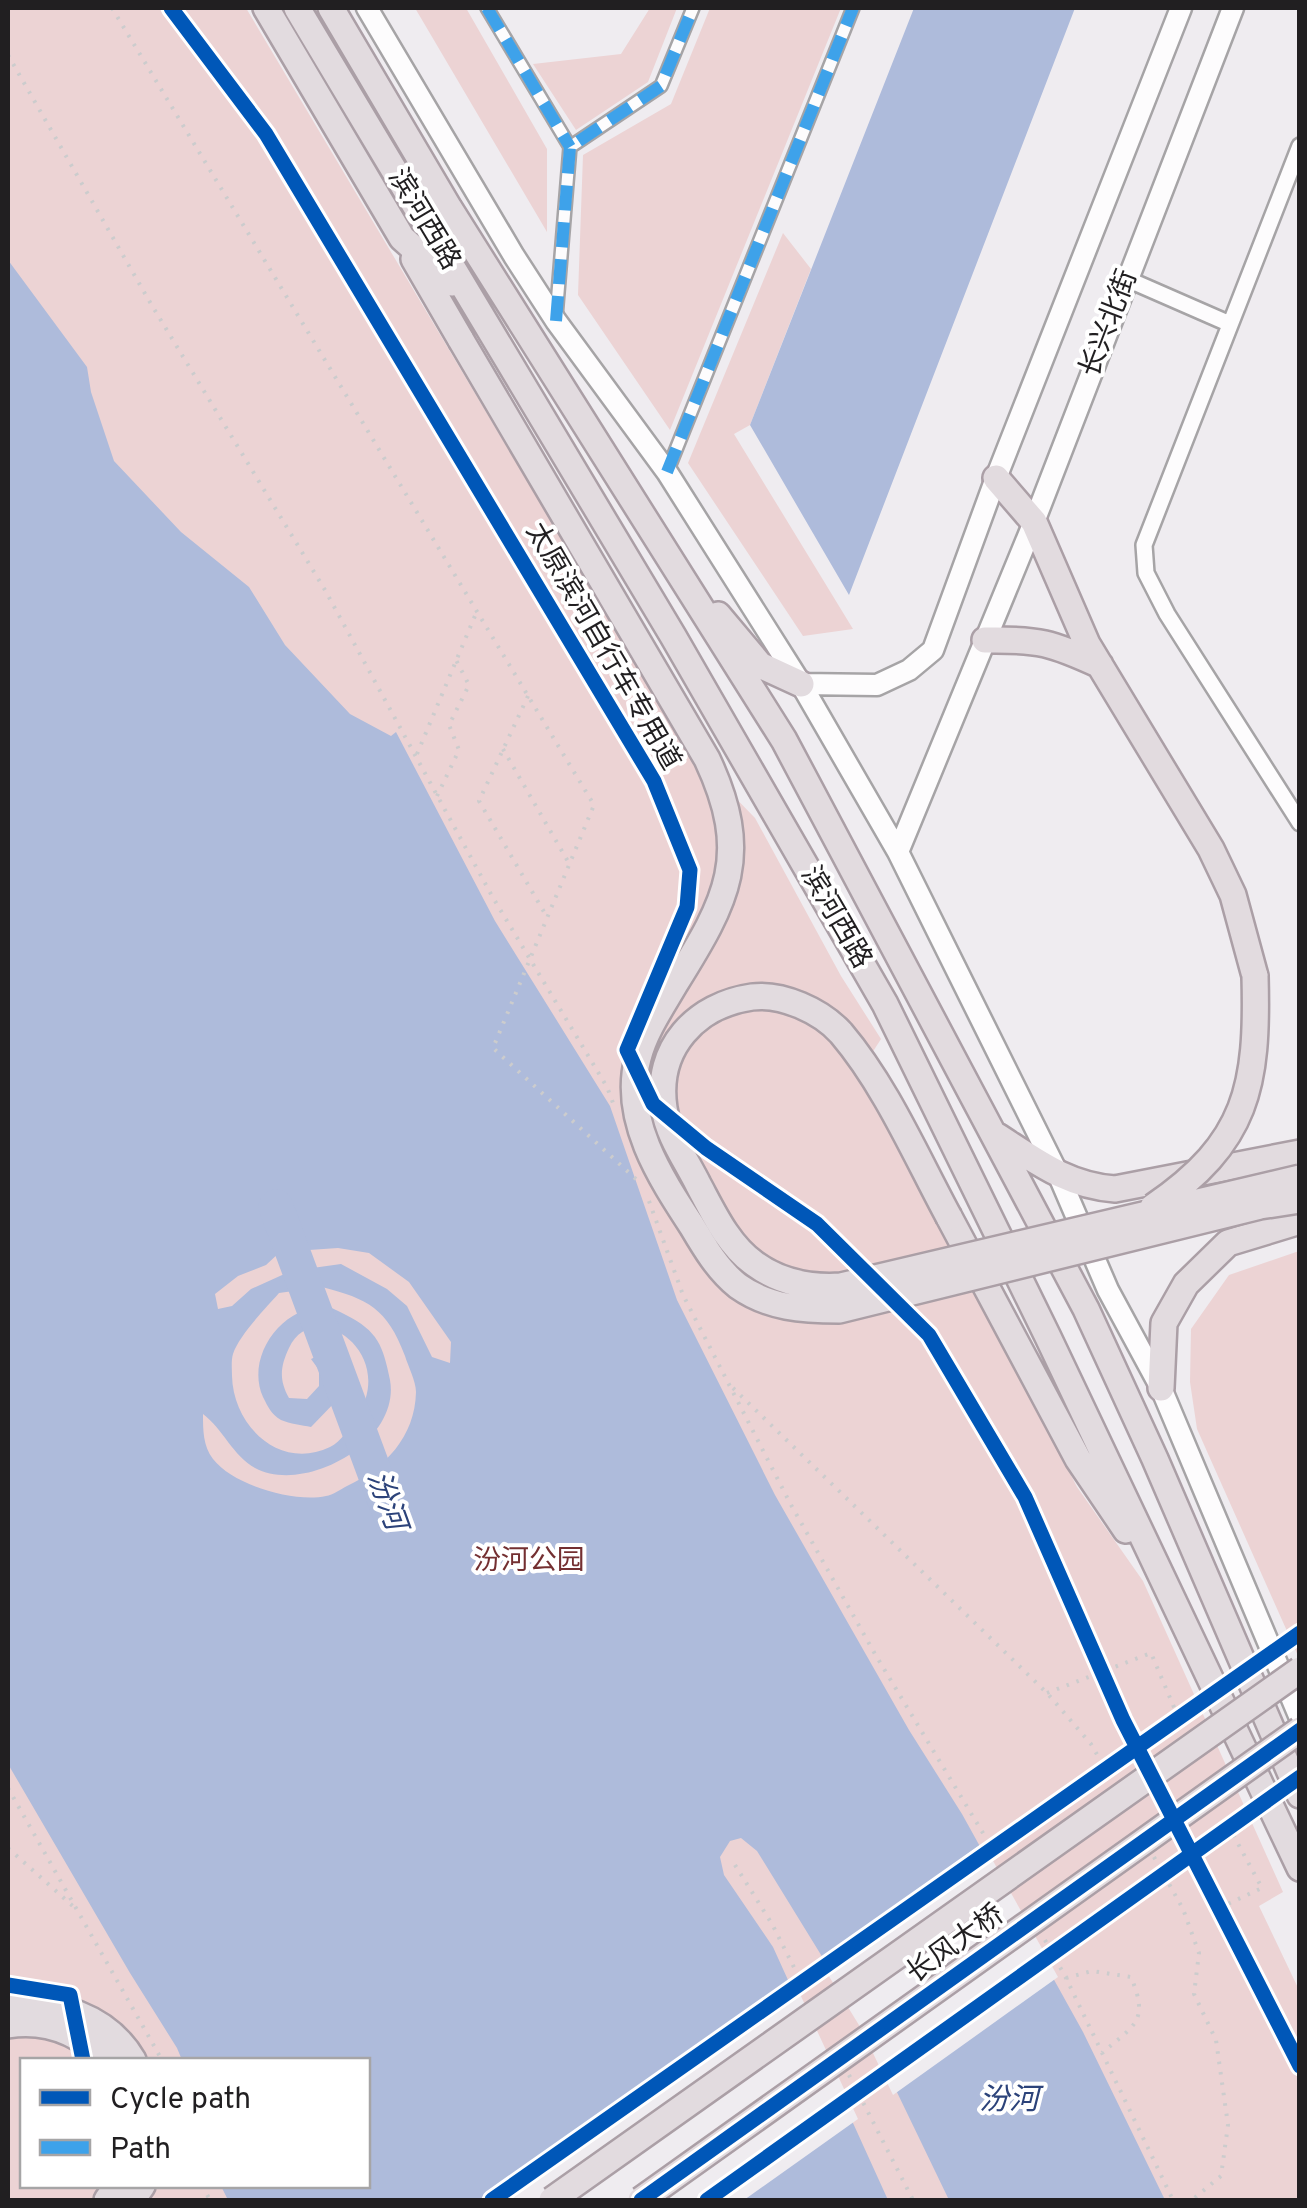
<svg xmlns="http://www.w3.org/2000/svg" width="1307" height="2208" font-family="Overpass,'Noto Sans SC',sans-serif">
<rect width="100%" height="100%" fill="#efecf0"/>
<!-- green -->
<path fill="#ecd3d4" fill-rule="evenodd" d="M8,8H246L684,745L755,818L841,976L881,1039L858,1075L978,1294L1077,1487L1143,1581L1283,1892L1259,1906L1299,1990V2200H8ZM22,2060H368V2186H22Z
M415,8H466L547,149V232Z
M650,8H677L648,82L576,130L533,64L621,54Z
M710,8H841L670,430L578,295L583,155L671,104Z
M783,233L811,269L750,425L734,434L853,629L803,636L688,463Z
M1299,1251V1658L1197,1429L1190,1382L1191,1329L1229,1275Z"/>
<!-- water -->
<path fill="#aebbdb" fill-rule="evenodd" d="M914,8H1075L849,595L750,425Z
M8,260L87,367L91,392L114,461L181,532L249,587L285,645L350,714L391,736L396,732L495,921L610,1106L677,1300L775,1495L909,1730L962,1814L1083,2032L1165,2200H949L866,2028L757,1851L741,1838L730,1841L720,1857L724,1875L773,1947L888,2200H228L221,2186H368V2060H182L177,2048L130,1973L8,1764ZM338,1248L369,1253L409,1282L451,1342L450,1363L432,1357L407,1306L387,1289L341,1264L291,1271L251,1289L232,1306L218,1309L215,1294L238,1276L266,1265L280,1252ZM322,1287C368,1299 387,1308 405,1356C408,1366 416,1381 416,1392C415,1437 385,1468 347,1486C341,1489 333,1495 326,1496C294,1503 233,1485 213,1459C203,1446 203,1430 203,1414C223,1429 233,1456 255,1468C305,1495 401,1442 390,1380C383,1346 378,1331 346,1315C340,1312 332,1307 326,1307C282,1305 245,1357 263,1397C268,1407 271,1414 281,1420C290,1424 302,1425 311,1427L339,1398L345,1380L339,1365L324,1353L311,1359L319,1370V1386L307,1399L289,1398C279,1380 280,1367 289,1348C314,1294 400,1354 356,1418C349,1428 341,1442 330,1447C280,1471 233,1426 232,1376C232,1370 231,1360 233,1354C239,1335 266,1308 279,1293Z"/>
<!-- pier -->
<path fill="#efecf0" d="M983,1843L1058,1977L893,2095L862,2030L819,1960Z
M793,1979L858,2119L744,2200H481Z"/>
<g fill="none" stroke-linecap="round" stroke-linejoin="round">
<!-- river -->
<path stroke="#aebbdb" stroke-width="35" d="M276,1207L390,1514"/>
<defs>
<path id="pedestrian" d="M487,8L570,147
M556,317L570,147L661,86L693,8
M667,472L853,8"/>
<path id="minor" d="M1300,146L1144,545L1146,573L1167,614L1300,823
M1127,279L1230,324"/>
<path id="tertiary" d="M367,8L514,256L556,321L667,472L801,684L898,852L1059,1176L1108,1290L1161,1388L1300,1718
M801,684L877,685L909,670L933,650L996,478L1181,8
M898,852L1034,522L1233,8"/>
<path id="trunk" d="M266,8L402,238L452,283
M297,8L673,636L885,1004L1048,1337L1300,1868
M331,8L449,208L784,740L1086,1309L1155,1459L1300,1795
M414,259L461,340
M996,478L1034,522L1087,644L1211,849L1233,895L1255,976
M718,615L760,665L801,684
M985,640C1039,639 1052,643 1100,665
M997,1136C1036,1161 1068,1186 1115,1189L1300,1153
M949,1217L1078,1459L1126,1530
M1161,1388L1164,1323L1186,1284L1228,1243L1300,1221
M8,2001C57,2004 106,2014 133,2060
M8,2025C46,2019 80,2033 107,2060
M107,2200L117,2186
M132,2200L142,2186"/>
</defs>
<!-- pedestrian casing -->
<use href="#pedestrian" stroke="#a6a4a6" stroke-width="16"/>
<!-- minor casing -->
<use href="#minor" stroke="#a6a4a6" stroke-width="20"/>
<!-- tertiary casing -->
<use href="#tertiary" stroke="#a6a4a6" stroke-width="25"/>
<!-- trunk casing -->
<use href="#trunk" stroke="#ab9fa6" stroke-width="30"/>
<!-- path -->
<path stroke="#cccccd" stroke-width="4" stroke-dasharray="2.5 8" stroke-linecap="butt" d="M112,8L594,805L493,1048L637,1180
M8,55L151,304L325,590L492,896L607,1087L613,1103
M528,696L479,801L547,917
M503,749L570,865
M417,754L477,611
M437,796L459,750L449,725L469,685L456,660
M649,1201L683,1295L790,1503L875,1654L998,1858
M733,1388L1047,1693L1091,1744L1111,1779
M1047,1693L1151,1653L1179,1719
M8,1788L162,2060
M8,1848L75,1908
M1154,1857L1183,1909L1199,1953L1194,1994L1216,2040L1228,2125L1221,2176L1192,2200
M735,1865L772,1924L806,1991
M1219,1908L1262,1888L1229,1827
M1045,1940L1066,1978L1173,2200
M1066,1978L1092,1971L1131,1977C1149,2021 1136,2024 1102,2053
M849,2075L913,2200
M202,2186L210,2200"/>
<!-- pedestrian -->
<use href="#pedestrian" stroke="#fdfcfd" stroke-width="11"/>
<!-- minor -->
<use href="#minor" stroke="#fdfcfd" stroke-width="15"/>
<!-- tertiary -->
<use href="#tertiary" stroke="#fdfcfd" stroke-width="20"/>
<!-- trunk -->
<use href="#trunk" stroke="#e2dbdf" stroke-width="25"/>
<defs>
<path id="trunk-bridge" d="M461,340L707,759C752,855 728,899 675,984C661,1008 645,1031 638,1058C622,1119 660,1177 692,1226C705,1248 718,1270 738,1286C769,1308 803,1310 839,1310L1260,1206L1300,1200
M1153,1207C1248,1142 1258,1086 1255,976
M949,1217C916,1156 886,1086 841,1033C821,1011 782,993 752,997C696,1005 655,1048 664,1108C668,1135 686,1160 698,1184C713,1212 728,1245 755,1264C781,1283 810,1288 841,1286L1300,1178
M552,2200L1300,1670
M641,2200L1300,1730"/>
</defs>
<!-- trunk-bridge casing -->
<use href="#trunk-bridge" stroke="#ab9fa6" stroke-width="30" stroke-linecap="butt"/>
<!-- trunk-bridge -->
<use href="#trunk-bridge" stroke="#e2dbdf" stroke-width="25"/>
<!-- quiet -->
<path stroke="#3ea2ea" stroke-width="12" stroke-dasharray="25 12" stroke-linecap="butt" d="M487,8L570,147
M556,321L570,147L661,86L693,8
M667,472L853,8"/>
<defs>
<path id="cycleway" d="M171,8L266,134L654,781L690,870L687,907L627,1050L653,1104L706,1148L817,1224L929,1335L1025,1497L1123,1720L1300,2066
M8,1985L70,1995L83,2060
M492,2200L1300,1633
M641,2200L1300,1730
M707,2200L1300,1777"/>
</defs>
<!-- cycleway casing -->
<use href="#cycleway" stroke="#fff" stroke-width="21"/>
<!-- cycleway -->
<use href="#cycleway" stroke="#0057b8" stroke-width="15"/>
</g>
<g text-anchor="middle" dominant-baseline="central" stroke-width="8" stroke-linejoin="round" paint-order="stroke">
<!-- street labels -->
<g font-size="28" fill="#211f21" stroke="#fff">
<text transform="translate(423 220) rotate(59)">滨河西路</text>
<text transform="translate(1110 324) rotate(-69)">长兴北街</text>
<text transform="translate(602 647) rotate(60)">太原滨河自行车专用道</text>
<text transform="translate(835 918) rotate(60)">滨河西路</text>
<text transform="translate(956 1945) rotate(-36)">长风大桥</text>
</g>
<!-- park labels -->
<g font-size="28" fill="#742f31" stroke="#fff">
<text x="529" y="1562">汾河公园</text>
</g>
<!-- water labels -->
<g font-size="30" font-style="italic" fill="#2c437a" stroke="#fff">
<text transform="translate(385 1501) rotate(70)">汾河</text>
<text x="1009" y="2101">汾河</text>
</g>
</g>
<!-- border -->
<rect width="1307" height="2208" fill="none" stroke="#211f21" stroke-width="20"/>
<!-- legend -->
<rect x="20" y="2058" width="350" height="130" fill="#ffffff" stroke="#a6a5a6" stroke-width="2.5"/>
<rect x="40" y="2090" width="50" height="15" fill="#0057b8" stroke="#a6a5a6" stroke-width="2.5"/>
<text x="110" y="2108" font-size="30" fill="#211f21">Cycle path</text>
<rect x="40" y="2140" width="50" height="15" fill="#3ea2ea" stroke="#a6a5a6" stroke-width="2.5"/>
<text x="110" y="2158" font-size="30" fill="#211f21">Path</text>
</svg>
